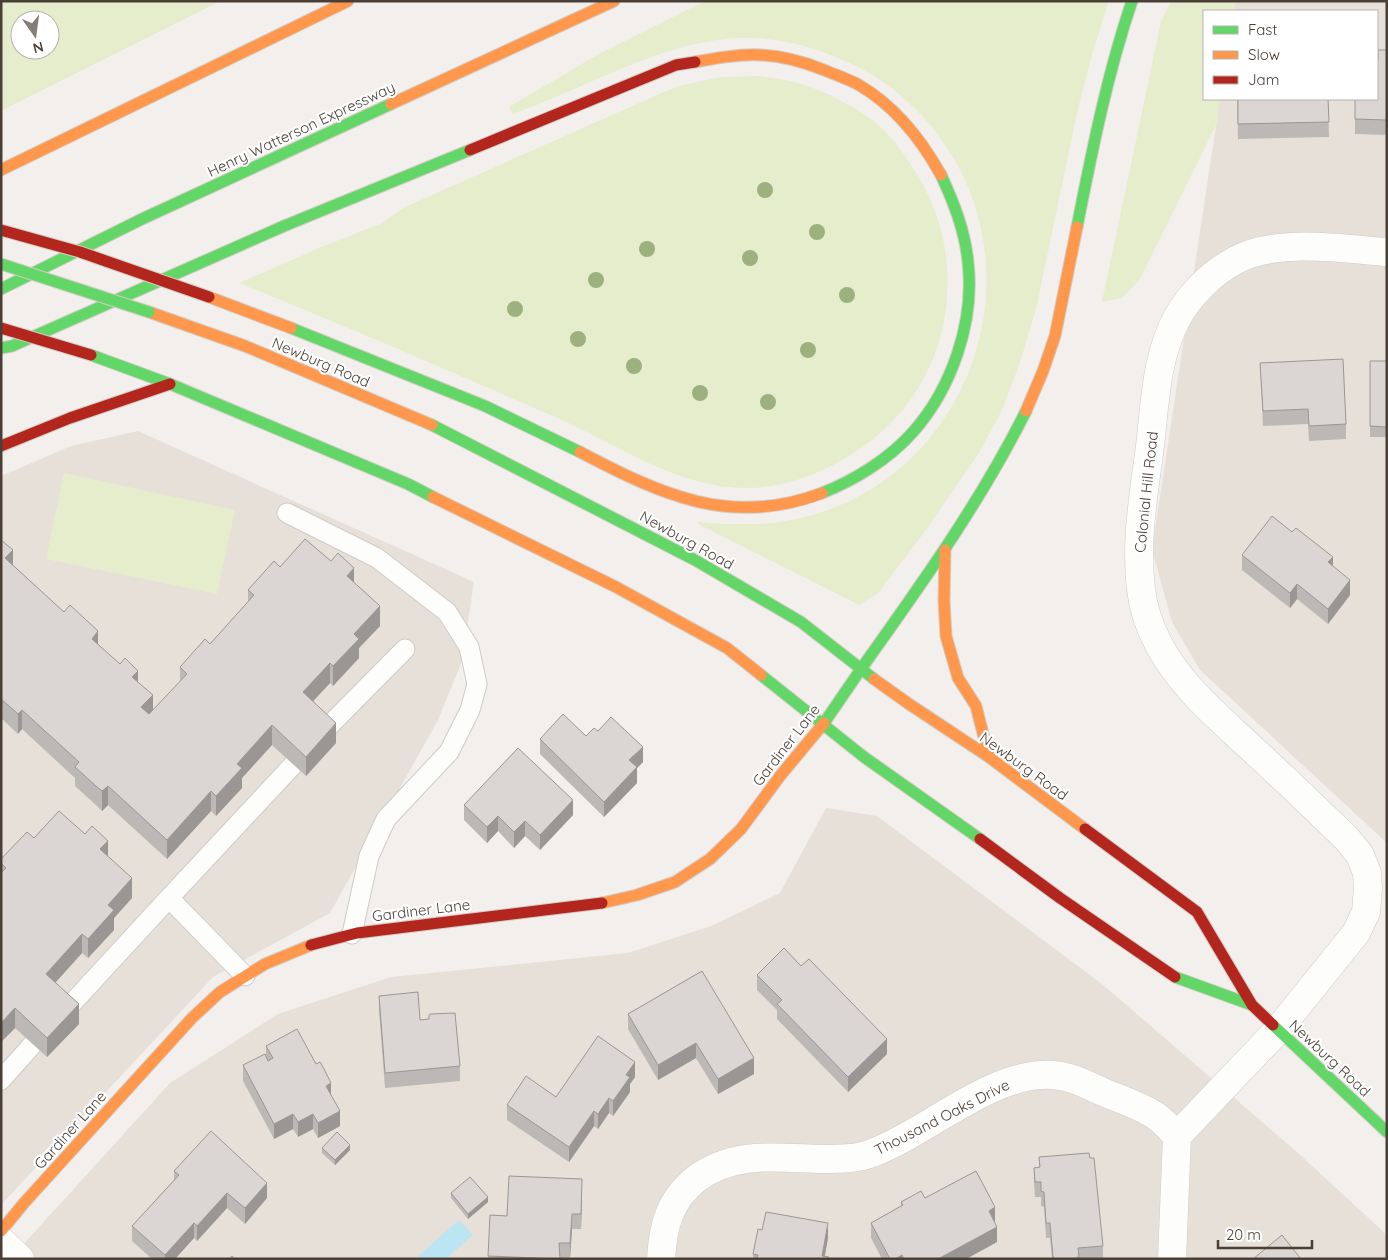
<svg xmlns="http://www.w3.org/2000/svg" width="1388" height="1260" font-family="Quicksand,sans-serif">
<rect width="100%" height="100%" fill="#f2efec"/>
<!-- residential -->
<path fill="#e7e0d9" d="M1235,1H1387V843L1200,670L1172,622L1152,550L1220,99H1377V11H1234Z
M138,431L474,582L462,661L438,720L330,913L213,977L1,1205V476L71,446Z
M826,808L877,816L1102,984L1297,1152L1387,1235V1259H10L170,1083L278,1014L391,977L628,953L711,926L780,893Z"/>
<!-- green -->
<path fill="#e5edcc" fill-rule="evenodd" d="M1,1H221L1,111ZM20,20H50V50H20Z
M705,1H1109L1093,51L1078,108L1036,309L1019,365L1002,410L979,453L923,534L878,593L859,605L698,524V522C739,525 768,527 809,516C952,478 1025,316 966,182C942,129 899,84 845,61C812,46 774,36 737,38C682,41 632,64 581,86C559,96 536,105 513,114L509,107L599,54Z
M1171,1H1235L1234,11H1204V99H1220L1217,123L1140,279L1122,298L1102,302L1161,22Z
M759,76C770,78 783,79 794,82C816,87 850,104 868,117C886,129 900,148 911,165C977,261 952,393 852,454C823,473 788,486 753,488C677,490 621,445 555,417C450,371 345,326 239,283L324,246L380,224L405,207L664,92L679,86L721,77Z
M64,473L235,510L217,594L46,559Z"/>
<!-- water -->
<path fill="#bbe5f2" d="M459,1220L473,1235L446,1259H420L418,1256Z"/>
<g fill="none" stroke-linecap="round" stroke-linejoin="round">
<defs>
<path id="lane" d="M287,513L377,558L447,612L469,647L477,684L470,710L449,752L386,819L369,856L352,934
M324,731L405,649
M169,898L293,765
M65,1011L169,898L245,976
M1,1080L33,1044"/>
<path id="street" d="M1,1241L20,1259
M661,1259C663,1227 669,1200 696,1179C734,1150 779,1158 823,1159C839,1159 857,1159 872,1153C929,1132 991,1071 1053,1075C1071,1076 1087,1085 1103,1092C1119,1099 1136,1104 1151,1113C1161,1118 1169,1128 1177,1136
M1172,1259L1177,1136L1278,1030L1356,933L1366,912L1368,888L1367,873L1360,855L1347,839C1315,808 1282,776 1249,746C1216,715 1181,686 1159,645C1150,628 1143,608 1141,589C1135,541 1144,493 1150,446C1155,403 1156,357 1177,318C1190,294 1212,273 1236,260C1276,238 1343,249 1387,252"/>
<path id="fast" d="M1077,227C1092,151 1107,75 1132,1
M1,289L142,219L391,104
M291,328L485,406L580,452
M1,348L12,346L284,226L470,150
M91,355L170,384L408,484L433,497
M432,425L695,560L801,622L874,679
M822,493C855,480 889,459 913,432C952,388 975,321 968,262C965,231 954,203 941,175
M861,669C920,586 980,503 1026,411
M761,675L864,757L980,839
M824,723L861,669
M1175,977L1252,1005
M1273,1025L1387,1132"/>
<path id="slow" d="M695,62C717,58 739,54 760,55C782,56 804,62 824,70C836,75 848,79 859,85C895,106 921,139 941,175
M391,104L614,1
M1,170L348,1
M209,297L291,328
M149,312L245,346L432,425
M1026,411L1043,371L1055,336L1077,227
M580,452C660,494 731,528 822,493
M433,497L616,587L727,648L761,675
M945,550L944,601L946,636L958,678L976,706L989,757
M874,679L909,704L989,757L1085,829
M602,903L637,895L675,882L710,859L741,829L780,776L824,723
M1,1231L24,1203L192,1018L220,992L265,964L311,945"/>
<path id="jam" d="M470,150L676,65L695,62
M1,446L70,418L170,384
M1085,829L1197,912L1252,1005L1273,1025
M980,839L1060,898L1175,977
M311,945L357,933L602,903"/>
</defs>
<!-- lane casing -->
<use href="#lane" stroke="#cfcbc8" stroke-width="21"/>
<!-- street casing -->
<use href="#street" stroke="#cfcbc8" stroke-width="29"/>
<!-- fast casing -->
<use href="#fast" stroke="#d3ccc4" stroke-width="13"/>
<!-- slow casing -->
<use href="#slow" stroke="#d3ccc4" stroke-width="13"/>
<!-- jam casing -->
<use href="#jam" stroke="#d3ccc4" stroke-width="13"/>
<!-- lane -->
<use href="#lane" stroke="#fdfdfc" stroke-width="19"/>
<!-- street -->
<use href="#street" stroke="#fdfdfc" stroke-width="28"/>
<!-- fast -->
<use href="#fast" stroke="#63d668" stroke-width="11"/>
<!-- slow -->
<use href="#slow" stroke="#ff974d" stroke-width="11"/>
<!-- jam -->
<use href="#jam" stroke="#b3261e" stroke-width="11"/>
<defs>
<path id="fast-bridge" d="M1,264L149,312"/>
<path id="jam-bridge" d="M1,230L80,252L209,297
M1,328L91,355"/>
</defs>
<!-- fast-bridge casing -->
<use href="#fast-bridge" stroke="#d3ccc4" stroke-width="13" stroke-linecap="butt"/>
<!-- jam-bridge casing -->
<use href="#jam-bridge" stroke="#d3ccc4" stroke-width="13" stroke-linecap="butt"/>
<!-- fast-bridge -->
<use href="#fast-bridge" stroke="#63d668" stroke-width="11"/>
<!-- jam-bridge -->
<use href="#jam-bridge" stroke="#b3261e" stroke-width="11"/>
</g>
<!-- trees -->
<g fill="#9db17f">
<circle cx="765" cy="190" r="8"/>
<circle cx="817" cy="232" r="8"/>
<circle cx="647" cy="249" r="8"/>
<circle cx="750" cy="258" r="8"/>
<circle cx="596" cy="280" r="8"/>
<circle cx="847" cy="295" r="8"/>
<circle cx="515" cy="309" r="8"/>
<circle cx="578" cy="339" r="8"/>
<circle cx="808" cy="350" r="8"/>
<circle cx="634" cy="366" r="8"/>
<circle cx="700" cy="393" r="8"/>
<circle cx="768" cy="402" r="8"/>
</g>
<!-- wall -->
<path fill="#bcb8b5" d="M1387,50V135L1355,134V99L1378,60Z
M1237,99H1328L1329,137L1238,139Z
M1370,361H1387V437H1370Z
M1260,363L1346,424V439L1309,441L1308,424L1263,426Z
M1,540L13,565L138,682L153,711L180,682V667L210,644L248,603V590L280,567L354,583L380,626L359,648V658L333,686L330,683L313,701L336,743L306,776L272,745L242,778V788L216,816L211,811L167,859L108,805L102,811L97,806L75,786V778L22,729L18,734L1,718Z
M1242,555L1333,566L1350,595L1328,624L1297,599L1290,608L1242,570Z
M598,731L643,762L637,768V783L604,817L540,754V739L586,736Z
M464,805L573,815L540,850L525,836L514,848L498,831L487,843L464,820Z
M34,838L108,855L132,898L114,918V930L88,958L82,953L55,983L79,1024L47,1057L15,1028L1,1042V859Z
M702,971L754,1074L718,1094L696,1058L658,1080L628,1029V1014Z
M757,975L887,1054L848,1092L777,1019V1010L757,990Z
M379,996L420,1020L460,1066V1081L385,1088L379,1011Z
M266,1046L340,1126L318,1138L313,1129L298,1137L293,1129L274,1139L243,1081V1065L266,1058Z
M635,1077L630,1084V1092L613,1116L609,1113L598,1129L594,1126L569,1162L507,1120V1105L556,1097Z
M322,1148L350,1150L335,1165L322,1153Z
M1039,1157L1103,1246V1259H1052L1050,1238H1046L1044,1207L1041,1206V1197H1035L1034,1183V1168L1039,1167Z
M174,1171L267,1198L245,1224L227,1208L197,1241L194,1238L175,1259H152L132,1241V1226L174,1180Z
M451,1193L488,1202L468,1219L451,1198Z
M582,1195L581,1229H572L570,1258L488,1259L490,1215L507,1216Z
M925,1198L995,1222L997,1242L966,1259H882L871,1238V1223L901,1206V1202Z
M762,1230L828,1238L825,1256L829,1259H753V1254Z"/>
<!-- shaded-wall -->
<path fill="#999694" d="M13,550V570L5,558Z
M1333,557V572L1328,562Z
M354,568V587L347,576Z
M1350,580V595L1328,624V609Z
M1297,584V599L1290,608V593Z
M380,606V626L359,648V658L333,686V666L354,634Z
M98,631V651L92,639Z
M330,663V683L303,712V692Z
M138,671V690L132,677Z
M153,695V715L141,727V707Z
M22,710V729L18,734V714Z
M336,723V743L306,776V757Z
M272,725V745L242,778V788L216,816V796L237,764Z
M643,747V762L637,768V783L604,817V802L629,760Z
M108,786V805L102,811V791Z
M211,791V811L167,859V840Z
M573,800V815L540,850V835Z
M498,816V831L487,843V827Z
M525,821V836L514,848V832Z
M108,841V860L100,849Z
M132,878V898L114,918V930L88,958V939L108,905Z
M82,934V953L46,993V974Z
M79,1004V1024L47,1057V1038Z
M15,1008V1028L1,1042V1023Z
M887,1039V1054L848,1092V1077Z
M696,1043V1058L658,1080V1065Z
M754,1058V1074L718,1094V1079Z
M635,1062V1077L630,1084V1092L613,1116V1101L626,1075Z
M331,1083V1098L326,1086Z
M609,1098V1113L598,1129V1114Z
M340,1111V1126L318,1138V1123Z
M594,1111V1126L569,1162V1147Z
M293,1114V1129L274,1139V1124Z
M313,1114V1129L298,1137V1122Z
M350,1145V1150L335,1165V1160Z
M582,1179V1195L581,1229V1214Z
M267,1183V1198L245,1224V1208Z
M227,1193V1208L197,1241V1226Z
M488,1197V1202L468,1219V1214Z
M995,1207V1222L989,1226V1211Z
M572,1214V1229L570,1258V1243Z
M194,1223V1238L175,1259H165V1255Z
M828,1223V1238L824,1259L822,1256Z
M997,1227V1242L966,1259H938Z
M902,1255V1259H895Z"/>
<!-- building -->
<path fill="#dbd6d3" stroke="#999694" d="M1378,50H1387V120L1355,119V99H1377V60H1378Z
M1238,99H1328L1329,122L1238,124Z
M1343,359L1346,424L1309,426L1308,409L1263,411L1260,363Z
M1370,361H1387V427L1370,426Z
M1272,516L1292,532L1296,528L1333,557L1328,562L1350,580L1328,609L1297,584L1290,593L1242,555Z
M305,539L331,561L338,553L354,568L347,576L380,606L354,634L359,639L333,666L330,663L303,692L336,723L306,757L272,725L237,764L242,768L216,796L211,791L167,840L108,786L102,791L97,787L75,767L79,762L22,710L18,714L1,699V540L13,550L5,558L64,612L70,605L98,631L92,639L120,664L125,658L138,671L132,677L153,695L141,707L149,714L187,674L180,667L205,639L210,644L254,595L248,590L274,561L280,567Z
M563,714L586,736L594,728L598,731L611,717L643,747L629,760L637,767L604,802L540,739Z
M518,748L573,800L540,835L525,821L514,832L498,816L487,827L464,805Z
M59,811L85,834L92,826L108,841L100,849L132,878L108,905L114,910L88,939L82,934L46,974L79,1004L47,1038L15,1008L1,1023V873L6,868L1,863V859L27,832L34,838Z
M784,948L801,966L809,959L887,1039L848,1077L777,1004L782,1000L757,975Z
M702,971L754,1058L718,1079L696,1043L658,1065L628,1014Z
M418,992L420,1020L429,1019V1015L430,1014L455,1013L460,1066L385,1073L379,996Z
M297,1029L316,1064L320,1062L323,1067L331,1083L326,1086L340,1111L318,1123L313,1114L298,1122L293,1114L274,1124L243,1065L265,1054L268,1061L273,1058L266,1046Z
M598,1036L635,1062L626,1075L630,1077L613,1101L609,1098L598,1114L594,1111L569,1147L507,1105L526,1076L556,1097Z
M211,1131L267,1183L245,1208L227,1193L197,1226L194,1223L165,1255L132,1226L179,1175L174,1171Z
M337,1132L350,1145L335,1160L322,1148Z
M1089,1153L1090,1158H1094L1103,1246L1078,1248L1079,1256L1076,1259H1055L1053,1257L1050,1223H1046L1044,1192L1041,1191V1182H1035L1034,1168L1040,1167L1039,1157Z
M976,1171L995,1207L989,1211L997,1227L938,1259H904L902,1255L895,1259H890L871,1223L903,1205L901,1202L921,1191L925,1198Z
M509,1176L582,1179L581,1214H572L570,1243H559L560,1259L488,1256L490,1215L507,1216Z
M470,1177L488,1197L468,1214L451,1193Z
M766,1212L828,1223L822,1256L829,1257L828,1259H757L758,1255L753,1254L758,1229L762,1230Z
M1282,1235L1301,1259H1253Z
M232,1256L235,1259H229Z"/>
<g text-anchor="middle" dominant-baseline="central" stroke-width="4.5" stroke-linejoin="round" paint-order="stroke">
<!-- street labels -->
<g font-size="15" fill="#4a3f37" stroke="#fff">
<text transform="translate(301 129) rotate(-25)">Henry Watterson Expressway</text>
<text transform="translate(321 362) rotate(23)">Newburg Road</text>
<text transform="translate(1146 492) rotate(-84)">Colonial Hill Road</text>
<text transform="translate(687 540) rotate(29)">Newburg Road</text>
<text transform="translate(786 745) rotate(-52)">Gardiner Lane</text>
<text transform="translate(1024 766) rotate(36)">Newburg Road</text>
<text transform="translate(421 910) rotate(-7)">Gardiner Lane</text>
<text transform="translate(1330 1058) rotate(43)">Newburg Road</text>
<text transform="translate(942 1117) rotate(-27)">Thousand Oaks Drive</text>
<text transform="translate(70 1130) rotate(-48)">Gardiner Lane</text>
</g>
</g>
<!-- border -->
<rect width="1388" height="1260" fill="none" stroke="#4a3f37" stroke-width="5"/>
<!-- legend -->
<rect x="1203" y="10" width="175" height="90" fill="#ffffff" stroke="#b7b2af"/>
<rect x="1213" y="26" width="25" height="8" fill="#63d668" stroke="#b7b2af"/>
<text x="1248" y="35" font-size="15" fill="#4a3f37">Fast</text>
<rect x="1213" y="51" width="25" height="8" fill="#ff974d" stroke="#b7b2af"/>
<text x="1248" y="60" font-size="15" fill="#4a3f37">Slow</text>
<rect x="1213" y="76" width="25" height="8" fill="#b3261e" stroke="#b7b2af"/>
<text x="1248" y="85" font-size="15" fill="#4a3f37">Jam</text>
<!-- north arrow -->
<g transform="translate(35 35) rotate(166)"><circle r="24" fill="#ffffff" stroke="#b7b2af"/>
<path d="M0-4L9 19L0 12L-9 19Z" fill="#857d76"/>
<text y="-8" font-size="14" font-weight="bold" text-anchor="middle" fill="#4a3f37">N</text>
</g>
<!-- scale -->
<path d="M1218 1240v8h94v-8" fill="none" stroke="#4a3f37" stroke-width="2.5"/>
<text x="1226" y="1240" font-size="15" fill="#4a3f37" stroke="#ffffff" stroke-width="4" paint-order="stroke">20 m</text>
</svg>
